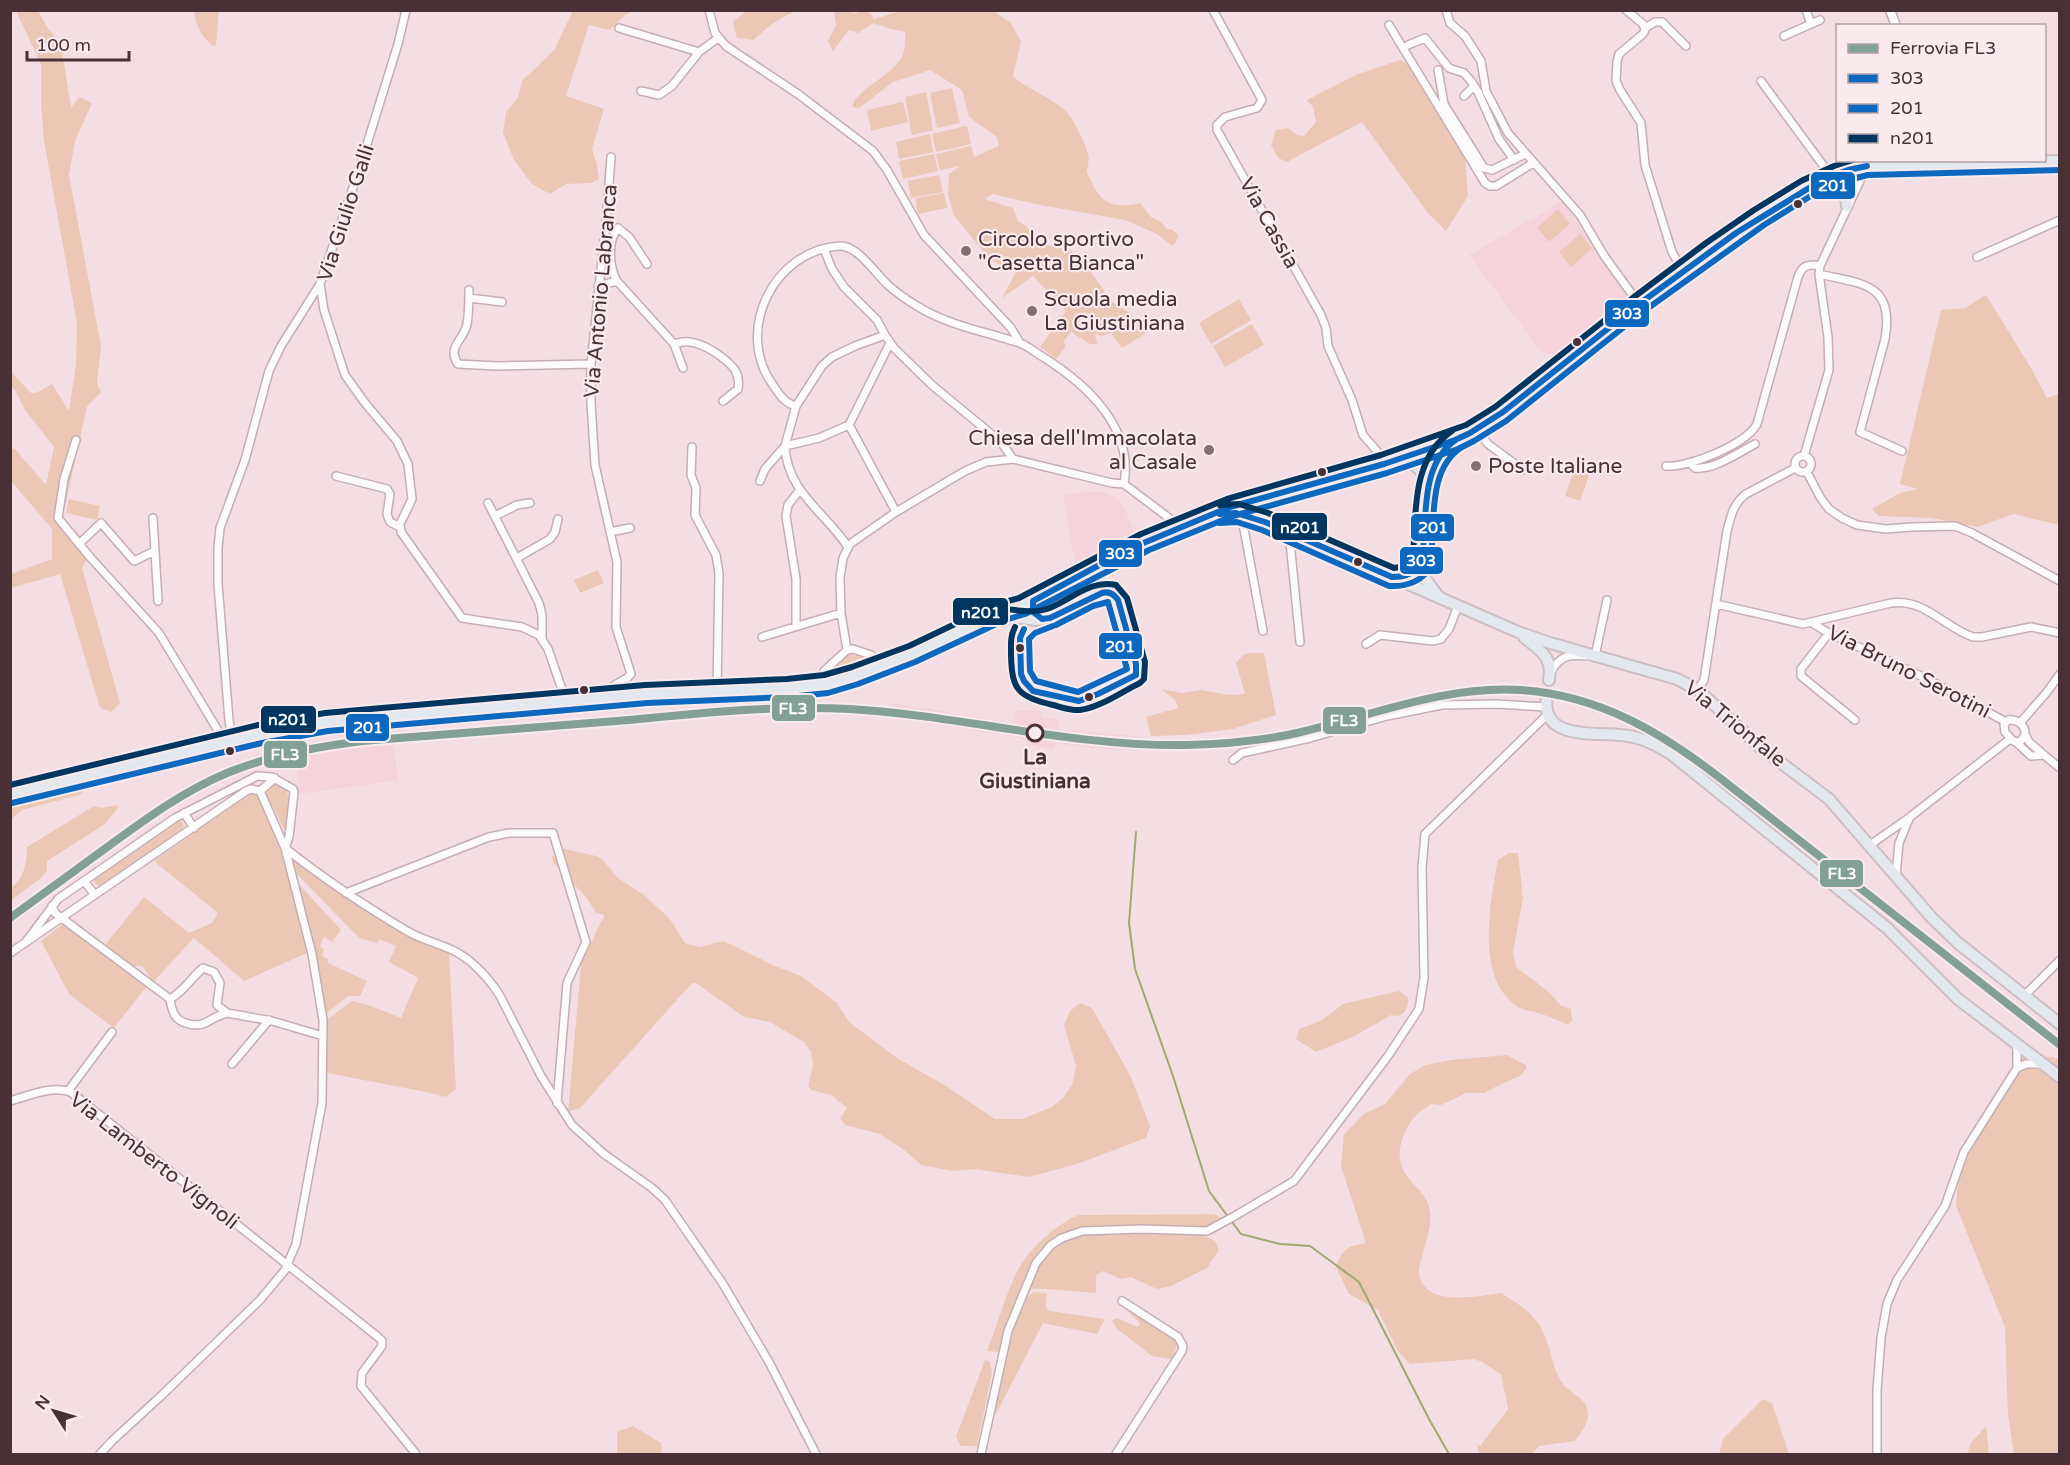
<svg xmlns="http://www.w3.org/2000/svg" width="2070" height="1465" font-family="'Varela Round',sans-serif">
<rect width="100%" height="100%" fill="#f4dee3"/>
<!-- built -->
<path fill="#f5d3da" d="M1563,201L1629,300L1558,355L1542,353L1469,255Z
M1086,491L1106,493L1115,497L1123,505L1137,538L1076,567L1063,496Z
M890,703L1014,723L1016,710L1042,711L1041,717L1059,720L1058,730L1140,736V751L1093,748L1055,743L1054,749L1027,745V739L887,717Z
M393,742L398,780L298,794L297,754L330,748Z"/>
<!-- green -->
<path fill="#eac8b5" d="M16,11H38L49,30L61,44L71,108L79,97L92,103L75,141L69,175L101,346L97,383L101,392L87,406L63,516L57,523L87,559L82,568L120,703L111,712L100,708L60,574L11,588V574L52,559V529L11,481V448L15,449L46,485L54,447L25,410L15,390L11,386L10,371L31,393H36L52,384L69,411L76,364L77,323L44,141L41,104V64Z
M194,11H219L216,45L213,46C201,36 196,26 194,11Z
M573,11H633L625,15L610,30L589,25L566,96L604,109L592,149L597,165L599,179L591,183L566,184L550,194L532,184L514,160L503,133L506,112L518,98L522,81L554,50Z
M747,11V10L794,11L772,24L753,40L737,38L733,22Z
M835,11H848L857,14V11H868L874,19L901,11H993L1011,23L1021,42L1013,76C1029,91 1051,96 1067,112C1073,119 1086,144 1088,154C1090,160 1087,166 1087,172C1088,176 1092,181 1093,185C1103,206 1118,208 1140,203L1151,217L1161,222L1167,229H1171L1178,235L1176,242L1172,246L1157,234L1125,220L1035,204L993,194L984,199L1013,208L1018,221L1027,227L1040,243L1072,251L1081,257L1111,301L1128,312L1145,328V334L1122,348L1111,333L1102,336L1095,334L1097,344H1090L1071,332L1063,342L1066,346L1056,359L1040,347L1066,311L1033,276L1002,298L1016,272L990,260L953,214L948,193L949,174L960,166L940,170L936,154L971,146L974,157L999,146L997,137L969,117L962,90L930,70L893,82L859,108L852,107C858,85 896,77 904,51C905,45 905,38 905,32L887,28L874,23L858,33L849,30L833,51L828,41L836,25L834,12Z
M1400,60L1410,65L1465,157L1468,196L1446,231L1427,212L1362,122L1287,162L1278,158L1271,145L1276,130L1288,128L1297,135L1304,136L1316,122L1313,107L1307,100L1356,75Z
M952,88L960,123L937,128L930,93Z
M926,92L933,130L912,135L905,97Z
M903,102L908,122L871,131L867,110Z
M967,126L971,144L936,152L932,134Z
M930,134L933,152L899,159L896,142Z
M934,154L938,171L903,179L899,161Z
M939,175L943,192L911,198L908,181Z
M944,193L947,208L918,214L915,198Z
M1558,209L1570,224L1549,242L1537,228Z
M1580,234L1592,248L1571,267L1559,252Z
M1986,295L2031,368L2047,398L2059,394V525L2014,514L1977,527L1932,518L1879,516L1872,509L1900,493L1918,489L1900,484L1941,310L1965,308Z
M1239,299L1251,320L1211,344L1199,323Z
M1252,324L1264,345L1225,367L1213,346Z
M1577,462L1592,467L1580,501L1565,496Z
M69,499L100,506L97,520L66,513Z
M598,570L604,583L580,593L574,580Z
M1248,653H1264L1276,715L1233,729L1186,735L1151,736L1146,717L1178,708L1175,700L1161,689L1182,693L1201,690L1229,695L1245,694L1236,663L1242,656Z
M848,655H853L868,659L870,663L831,675V671Z
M85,780L90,786L79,795L22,810L11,819V797Z
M278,784L286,788L290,804L286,828L284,829L266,794L268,787Z
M252,792C274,802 300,926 307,953L244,981L194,938L153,982L143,967L137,966L130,967L104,946L144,897L189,933L212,923L218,913L154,861Z
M116,805L119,807L105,824L47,861V871L41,878L11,900V888C24,878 27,863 27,847L94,806L102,808Z
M177,820L183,823L184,826L180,832L101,887L94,883L95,875Z
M560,848L596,856L602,859L618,878L644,895L670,919L685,943L699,947L724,941L775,966L801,976L837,1003L849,1022L897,1058L946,1086L995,1119H1022L1052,1107L1064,1097L1072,1085L1076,1066L1064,1025L1070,1011L1080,1003L1092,1008L1130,1075L1150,1126L1146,1138L1077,1164L1029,1177L974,1169L952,1171L921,1165L904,1150L880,1134L845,1125L840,1118L847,1108L831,1095L811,1090L808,1086L813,1065L811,1052L804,1042L770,1022L744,1017L696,983H692L580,1108L568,1112L582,955C593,945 595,930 604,917L603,914L596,913L587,898L553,862L552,857Z
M1509,853H1518L1523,898L1513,952L1516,967L1550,993L1561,1006L1571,1009L1572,1021L1568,1025C1558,1020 1548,1016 1538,1013C1532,1011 1525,1011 1520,1008C1474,982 1490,902 1498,860Z
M290,857C340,893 391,931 449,952L456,1089L446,1097L426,1092L327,1073L325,1021L352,1001L371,1006L401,1018L418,978L389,962L396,946L379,939L377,943L359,938L295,872Z
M296,881L341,930L332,942L324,937L320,946L324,950L322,956L328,959V963L367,981L360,996H348L324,1015Z
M63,924L146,987L114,1028L69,994L41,941Z
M1399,991L1408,998C1409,1009 1403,1019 1391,1015L1353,1037L1316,1052L1296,1039L1299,1029L1321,1021L1343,1004Z
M1507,1055L1526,1065V1069L1520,1076L1503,1083L1484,1093H1466L1441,1105L1432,1104C1427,1107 1421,1110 1417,1114C1403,1129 1393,1155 1405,1173C1415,1189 1426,1191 1430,1211C1432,1224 1427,1238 1423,1252C1422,1259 1418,1267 1419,1274C1425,1308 1479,1296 1501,1293C1518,1304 1536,1314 1544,1334C1551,1349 1552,1367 1561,1381C1568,1392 1583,1396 1587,1408C1591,1420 1582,1433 1574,1441L1539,1446L1532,1454H1479L1477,1444L1480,1446L1508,1409L1501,1374L1482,1362L1474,1359L1410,1364L1398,1351L1378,1310L1349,1294L1336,1267C1344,1246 1347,1247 1366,1243L1341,1166L1344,1134L1364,1114L1385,1104L1410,1074L1426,1065L1451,1060Z
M2026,1056L2053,1057L2059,1059V1454H2014L2008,1416L2005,1327L1956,1206L1958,1176L1967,1153L2022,1058Z
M1214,1214L1221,1218L1214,1226L1204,1231L1205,1236L1215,1241L1219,1250L1207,1268L1171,1286L1157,1289L1131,1277L1121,1279L1103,1271L1096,1275V1293L1045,1289H1026L1018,1299L998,1352L987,1351C997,1326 1008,1285 1022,1263C1035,1244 1058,1223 1079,1215Z
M1034,1292L1047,1294L1046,1307L1049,1311L1105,1319L1097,1334L1043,1323L997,1412L994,1416L1007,1342L1026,1297Z
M1128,1311H1133L1176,1340L1178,1344L1171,1359L1152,1356L1116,1328L1112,1321L1117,1318L1138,1327L1140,1323Z
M985,1360L990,1362L992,1373L977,1446H961L956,1437Z
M1763,1399L1772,1403L1789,1454H1719L1723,1439Z
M633,1426L661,1443L662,1452L659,1454H617V1432Z
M1986,1426L1989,1454H1967L1971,1443Z"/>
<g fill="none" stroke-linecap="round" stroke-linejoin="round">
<!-- stream -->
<path stroke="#9ea970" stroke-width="2" d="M1136,832L1129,923L1135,969L1173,1076L1209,1191L1229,1218
M1232,1222L1241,1234L1280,1244L1310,1246L1359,1282L1429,1419L1449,1454"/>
<defs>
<path id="minor" d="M406,10L398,44L359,170L320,284L324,310L345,375L365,403L397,441L408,464L412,499L400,524L401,532L462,618L522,627L539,635L548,649L566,701
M709,10L715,33L726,46L798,94L873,151L887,170L924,235L1011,328L1020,343
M1213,10L1262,100L1257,108L1225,117L1217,125V130L1321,315L1326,328L1328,346L1352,400L1363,435L1377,451L1384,464
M1446,10L1450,23L1465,36L1481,61L1486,91L1508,133L1580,215L1605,257L1639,304
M1626,10L1643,24L1645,30L1643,34L1619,54L1617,62L1616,81L1620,90L1641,123L1645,165L1672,252L1683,271
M1811,24L1820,20
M1389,25L1485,183L1490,186H1496L1533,163
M619,28L699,52
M1645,28L1655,22H1662L1686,46
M1784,36L1811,24L1806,10
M1408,45L1425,38L1449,68L1464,73L1471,81L1478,92L1499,139L1514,160
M1438,70L1444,104L1484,168L1492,170L1525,154
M1761,81L1831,176
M641,91L659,95L672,86L699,52L718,38
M1464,96L1474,86
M824,249L832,269L844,287L877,320L885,335L894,348L933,386L1001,442L1013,459
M1977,257L2060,220
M1819,274C1862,284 1895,283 1885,339L1860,432L1902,451
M617,281C609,267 607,241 618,228L629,237L647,264
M598,286L617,281L674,344C679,343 684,341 689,342C704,343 726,358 735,370C738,375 739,383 738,389L723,401
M469,290C469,301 469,313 467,324C465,339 446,347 458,364L497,366L591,364
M469,298L502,302
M674,344L683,368
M796,406C785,404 779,394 773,385C734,332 773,250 840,246C857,245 876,274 888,285C897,293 907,300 917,306C944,323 977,330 1007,339C1011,341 1016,341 1020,343C1028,346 1036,353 1043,357C1086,384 1134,427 1124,484
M849,425L896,512
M1476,429L1488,444L1523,470
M76,440L64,479L58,518L90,557L159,633L225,742
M785,446L819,438L849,425L890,343
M785,446C787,492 825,512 848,547
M692,447L691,475L696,488L695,515L716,555L719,573L717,690
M1795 464a8 8 0 1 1 16 0a8 8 0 1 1-16 0Z
M1804,456L1829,370L1828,337L1819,274L1820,266L1867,166
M1690,463L1695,468C1714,470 1738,453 1755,444
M1666,466C1688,468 1747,444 1757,424L1798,277C1802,266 1808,263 1820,266
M1807,472L1820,497L1829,509L1842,518L1857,525L1886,529L1912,527L1955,526L1972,533L2060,581
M336,476L387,489L390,494L387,514L390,522L400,527
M760,481L765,469L785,446L796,406L822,366L832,357L855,346L885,335
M488,503L539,603L542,615V638
M1241,513L1263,631
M495,516L517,505L530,503
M153,518L158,601
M610,532L630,528
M1289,532L1300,642
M79,544L101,523L134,561L155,551
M517,558L550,539L555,532L558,519
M1716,604L1803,624L1891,603C1924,598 1944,627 1973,637H1982L2031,627L2060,633
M1812,623L1827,632L1925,678L2006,722
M796,626V579L786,516L788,505L799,491
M1829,633L1801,669V676L1855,720
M762,637L841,613
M1366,644L1380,635L1433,641L1441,639L1449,629L1458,606
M847,650L841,613L840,578L843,558L850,544L896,512L965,471L986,462L1013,459L1112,483L1124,484L1169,518L1176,528
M1551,672C1562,651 1574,656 1595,656L1607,600
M820,685L824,671L847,650L853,649L871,655L884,666
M1698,690L1704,680L1727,531C1731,516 1733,504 1746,494L1795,468
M610,697L613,686L627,678L631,674L616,627L617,562L595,465L591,403V364L606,222L611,157
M2008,720C2017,719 2026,725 2025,735L2020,742L2013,741L2005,732L2004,725Z
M2020,723L2047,692L2060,674
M232,740L229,720L218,584V548L220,528L245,460L269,371L281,346L320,284
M2017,743L2031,756L2044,755L2029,742L2025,734
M2044,755L2060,768
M1233,760L1242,753L1310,738L1387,716L1442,705L1496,704L1546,707
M260,791L275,778
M184,813L194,828
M1870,845L1910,817L2010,739
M285,848C324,879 365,906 407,931C424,941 442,944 458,953C474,962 491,981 500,996L541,1076L572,1125L604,1154L652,1188L665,1200L723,1284L769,1362L816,1454
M1896,876L1899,843L1909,819
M84,881L95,895
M346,893L489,837L509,833H553L586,942L567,983L557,1103
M52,906L55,913L170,999
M25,943L58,899L175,818L257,776L272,777L293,789L294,792L289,837L285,848
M10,953L246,791L251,789L260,791
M2024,996L2060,960
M170,999C183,992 191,978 203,968L214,972L220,983L217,1005L227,1013L272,1021L323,1036
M170,999C171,1005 172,1013 177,1018C183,1024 197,1027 205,1023C213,1019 218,1015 227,1013
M232,1064L269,1020
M2017,1068L2026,1064H2042
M68,1091L112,1032
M10,1101C28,1096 55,1084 72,1093L378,1337L382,1341V1346L362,1373L361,1386L416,1454
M100,1454L113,1440L161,1396L260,1300L285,1270L296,1244L322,1103L323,1020L312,954L285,848L260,791
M981,1454L1008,1331L1036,1263L1051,1245L1062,1238L1082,1231L1141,1229L1207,1231L1233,1217L1294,1181L1388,1056L1419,1009L1424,978L1422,868L1425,834L1548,714
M1116,1454L1182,1351L1183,1346L1178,1337L1122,1301
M1877,1454V1390L1881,1338L1887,1304L1897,1280L1945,1206L1964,1152L2017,1068V1046"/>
<path id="tertiary" d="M1890,10L1896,26
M1257,499L1253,509L1262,520"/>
<path id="primary" d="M1825,179C1839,184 1846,191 1847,206
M1399,459C1415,463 1422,469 1429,484
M1222,514H1241L1278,527L1518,632L1550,643L1677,679L1698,690L1760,747L1829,799L1932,918L1958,943L2060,1024
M1392,577C1406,578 1416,574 1422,561
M1438,596L1426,580L1422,561L1432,472L1437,458L1451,443
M1000,618L1014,617L1036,620L1050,618L1086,600L1100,573L1109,563
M1524,637C1540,651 1553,656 1549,680
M1547,696C1539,743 1600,731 1628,736C1644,738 1657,745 1671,754L1887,928L1958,999L2060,1077
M10,794L260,734L327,722L646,694L788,688L826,684L855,676L912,654L991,618L1001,612L1022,606L1145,542L1230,507L1384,464L1455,440L1470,433L1500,414L1639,304L1711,250L1759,217L1805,189L1837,174L1867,166L1889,165L2060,161"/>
</defs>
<!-- minor casing -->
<use href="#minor" stroke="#c4aeb3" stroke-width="10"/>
<!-- tertiary casing -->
<use href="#tertiary" stroke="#c4aeb3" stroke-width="11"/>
<!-- primary casing -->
<use href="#primary" stroke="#ccbec1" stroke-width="14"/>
<!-- minor -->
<use href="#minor" stroke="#fdfafb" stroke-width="7"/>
<!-- tertiary -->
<use href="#tertiary" stroke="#fdfafb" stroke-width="8"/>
<!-- primary -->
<use href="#primary" stroke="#e3e7ee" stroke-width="10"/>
<defs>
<path id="bus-1" d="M1220,514L1236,513L1265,522L1392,577C1403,577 1414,575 1420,564C1424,557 1423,545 1424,537C1426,502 1425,460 1457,439
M1024,629L1020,638L1021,674L1024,681L1033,691L1079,701L1098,694L1136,675
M1136,675V664L1118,600C1114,594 1109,591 1102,593L1050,618L1042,619L1033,612V601L1129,549L1230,507L1384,464L1455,440L1470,433L1503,412L1639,304L1736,233L1822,180L1848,170L1867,166"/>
<path id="bus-2" d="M1220,523L1237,522L1262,530L1389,586C1406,587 1426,581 1431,563C1433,556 1432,547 1432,540C1434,508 1432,466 1462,447
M1053,626L1035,633L1029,639L1030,671L1036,681L1078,692L1127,669L1108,602L1093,606L1056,625
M12,803L262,743L328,731L647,703L788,697L828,693L858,684L915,662L1005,620L1025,614L1149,550L1233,516L1387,473L1458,449L1474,441L1506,421L1644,311L1764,225L1809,197L1840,182L1868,175L2060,170"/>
<path id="bus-3" d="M1220,505L1239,504L1268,513L1394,568L1406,566L1413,558C1416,515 1411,458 1452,431
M1000,609C1015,609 1032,614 1047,609C1070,601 1090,579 1116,585L1127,598L1145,662L1144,679L1140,683C1123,691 1099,708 1080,710C1072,711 1061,707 1053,705C1018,696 1012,691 1011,655C1011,645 1010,636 1015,627
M10,785L258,725L325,713L645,685L787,679L824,675L852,667L909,646L997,604L1019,598L1141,534L1227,499L1381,455L1466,425L1495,407L1634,297L1706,243L1754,210L1801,181L1834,166L1853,160"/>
</defs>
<!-- bus-1 casing -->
<use href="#bus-1" stroke="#f8eaed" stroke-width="10"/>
<!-- bus-2 casing -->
<use href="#bus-2" stroke="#f8eaed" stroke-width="10"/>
<!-- bus-3 casing -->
<use href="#bus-3" stroke="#f8eaed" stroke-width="10"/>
<!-- bus-1 -->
<use href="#bus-1" stroke="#0c69bf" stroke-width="6"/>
<!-- bus-2 -->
<use href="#bus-2" stroke="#0c69bf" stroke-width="6"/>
<!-- bus-3 -->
<use href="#bus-3" stroke="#00365f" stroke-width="6"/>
<defs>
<path id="rail-1" d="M10,918C44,893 77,869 110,845C147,818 184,791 227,773C274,754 323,745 374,740C459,733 544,727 629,720C703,713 776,705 850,709C964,716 1073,747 1187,745C1224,744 1261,741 1297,733C1371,716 1444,685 1521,690C1598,695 1661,732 1720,778L2060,1045"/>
</defs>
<!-- rail-1 casing -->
<use href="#rail-1" stroke="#f8eaed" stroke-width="12"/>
<!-- rail-1 -->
<use href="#rail-1" stroke="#82a095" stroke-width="8"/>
</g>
<!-- markers -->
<g fill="#493036" stroke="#f8eaed" stroke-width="2">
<circle cx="1798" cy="204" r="5"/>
<circle cx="1577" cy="342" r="5"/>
<circle cx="1322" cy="472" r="5"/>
<circle cx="1358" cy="562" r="5"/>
<circle cx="1020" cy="648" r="5"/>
<circle cx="584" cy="690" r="5"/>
<circle cx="1089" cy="697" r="5"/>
<circle cx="230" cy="751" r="5"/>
</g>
<g fill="#856d73" stroke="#f8eaed" stroke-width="2">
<circle cx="966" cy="251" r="6"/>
<circle cx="1032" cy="311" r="6"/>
<circle cx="1209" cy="450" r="6"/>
<circle cx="1476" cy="466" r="6"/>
</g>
<circle fill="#f8eaed" stroke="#493036" stroke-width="3" cx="1035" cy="733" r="8"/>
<g text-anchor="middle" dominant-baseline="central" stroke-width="4.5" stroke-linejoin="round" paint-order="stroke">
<!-- street labels -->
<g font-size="21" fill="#493036" stroke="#f8eaed">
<text transform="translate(346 213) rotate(-72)">Via Giulio Galli</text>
<text transform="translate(1269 223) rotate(61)">Via Cassia</text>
<text transform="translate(601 291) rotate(-85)">Via Antonio Labranca</text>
<text transform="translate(1909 672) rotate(27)">Via Bruno Serotini</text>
<text transform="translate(1735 724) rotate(39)">Via Trionfale</text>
<text transform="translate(154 1161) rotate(38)">Via Lamberto Vignoli</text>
</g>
<!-- poi labels -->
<g font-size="21" fill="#493036" stroke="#f8eaed" text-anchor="start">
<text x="978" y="239">Circolo sportivo<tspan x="978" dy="24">"Casetta Bianca"</tspan></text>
<text x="1044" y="299">Scuola media<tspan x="1044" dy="24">La Giustiniana</tspan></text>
<text x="1197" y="438" text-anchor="end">Chiesa dell'Immacolata<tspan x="1197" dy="24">al Casale</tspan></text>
<text x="1488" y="466">Poste Italiane</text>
</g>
<!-- stop labels -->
<g font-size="21" font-weight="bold" fill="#493036" stroke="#f8eaed">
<text x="1035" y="757">La<tspan x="1035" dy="24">Giustiniana</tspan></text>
</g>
</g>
<g stroke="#f8eaed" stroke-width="2">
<rect x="1810" y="171" width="46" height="29" rx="6" fill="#0c69bf"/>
<rect x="1604" y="299" width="46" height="29" rx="6" fill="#0c69bf"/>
<rect x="1271" y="512" width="57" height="29" rx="6" fill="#00365f"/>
<rect x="1410" y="513" width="45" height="29" rx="6" fill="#0c69bf"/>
<rect x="1098" y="539" width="45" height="29" rx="6" fill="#0c69bf"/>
<rect x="1399" y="546" width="45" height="29" rx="6" fill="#0c69bf"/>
<rect x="952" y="597" width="57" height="29" rx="6" fill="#00365f"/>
<rect x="1098" y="632" width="45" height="28" rx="6" fill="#0c69bf"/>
<rect x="771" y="694" width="45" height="28" rx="6" fill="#82a095"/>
<rect x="260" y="705" width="57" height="29" rx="6" fill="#00365f"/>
<rect x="1322" y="706" width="45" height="29" rx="6" fill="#82a095"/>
<rect x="345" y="713" width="45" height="29" rx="6" fill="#0c69bf"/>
<rect x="263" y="740" width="45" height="29" rx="6" fill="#82a095"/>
<rect x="1819" y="859" width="45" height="29" rx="6" fill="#82a095"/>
</g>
<g font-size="16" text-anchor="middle" font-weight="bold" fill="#fff">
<text x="1833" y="191">201</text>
<text x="1627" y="319">303</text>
<text x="1300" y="533">n201</text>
<text x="1433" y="533">201</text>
<text x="1120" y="559">303</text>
<text x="1421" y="566">303</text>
<text x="981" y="618">n201</text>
<text x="1120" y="652">201</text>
<text x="793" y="714">FL3</text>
<text x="288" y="725">n201</text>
<text x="1344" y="726">FL3</text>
<text x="368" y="733">201</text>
<text x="285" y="760">FL3</text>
<text x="1842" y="879">FL3</text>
</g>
<!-- border -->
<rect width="2070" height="1465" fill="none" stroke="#493036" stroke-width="24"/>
<!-- legend -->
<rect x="1836" y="24" width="210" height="138" fill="#f8eaed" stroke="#b2a0a4" stroke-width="1.5"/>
<rect x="1848" y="44" width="30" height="9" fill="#82a095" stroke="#b2a0a4" stroke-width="1.5"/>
<text x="1890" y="54" font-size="18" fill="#493036">Ferrovia FL3</text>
<rect x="1848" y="74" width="30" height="9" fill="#0c69bf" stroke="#b2a0a4" stroke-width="1.5"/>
<text x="1890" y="84" font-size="18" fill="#493036">303</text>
<rect x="1848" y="104" width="30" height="9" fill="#0c69bf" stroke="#b2a0a4" stroke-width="1.5"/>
<text x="1890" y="114" font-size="18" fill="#493036">201</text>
<rect x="1848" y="134" width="30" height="9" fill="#00365f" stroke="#b2a0a4" stroke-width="1.5"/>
<text x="1890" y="144" font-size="18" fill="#493036">n201</text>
<!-- north arrow -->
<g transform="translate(54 1411) rotate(307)" stroke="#f8eaed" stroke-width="4.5" paint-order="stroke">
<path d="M0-4.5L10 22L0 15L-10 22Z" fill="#493036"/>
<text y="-9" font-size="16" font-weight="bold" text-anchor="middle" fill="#493036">N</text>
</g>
<!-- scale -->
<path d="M27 51v9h102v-9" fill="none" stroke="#493036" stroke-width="3"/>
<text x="36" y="51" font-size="18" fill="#493036" stroke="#f8eaed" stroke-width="4.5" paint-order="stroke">100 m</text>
</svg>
